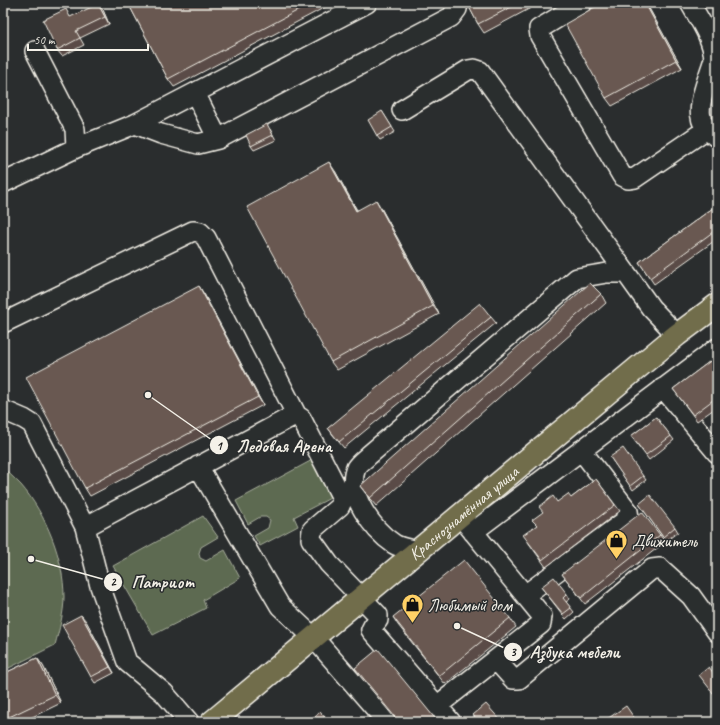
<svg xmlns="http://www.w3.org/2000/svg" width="720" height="725" font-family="Caveat,sans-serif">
<rect width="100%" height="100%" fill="#2a2d2e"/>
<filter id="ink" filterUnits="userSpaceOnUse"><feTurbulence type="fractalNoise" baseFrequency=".025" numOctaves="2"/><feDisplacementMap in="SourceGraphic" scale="8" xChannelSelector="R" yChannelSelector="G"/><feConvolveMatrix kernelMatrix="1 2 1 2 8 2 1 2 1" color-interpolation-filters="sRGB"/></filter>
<g filter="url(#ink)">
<!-- green -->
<path fill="#5d6a51" stroke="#a8ae9c" d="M316,458L336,495L294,517L298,526L260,546L254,536L268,528L270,520L266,517H260L248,524L236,501Z
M3,468C9,473 15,479 21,485C46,514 64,559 64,597C64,613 59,630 55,645L3,671Z
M203,516L218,537L201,547L199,553L200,558L206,561L225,550L240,578L203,600L206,608L153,635L113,566Z"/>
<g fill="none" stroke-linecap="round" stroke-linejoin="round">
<defs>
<path id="minor" d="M582,3L539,29L540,36L622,176L628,179L635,178L707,129
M690,3C700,21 713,39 714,59C710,73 697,104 701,117C702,126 710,132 716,137
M402,110L468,70L474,69L480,71L626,273
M135,124L161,134L198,144L218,139L195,93
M218,139L451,17L457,9L458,3
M76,148L135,124L367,3
M3,183L76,148L75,129L35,51
M3,323L193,231L200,232L206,238L297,416
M663,388L717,453
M3,410L24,419L32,424L85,527L291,417L297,416L301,418L341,496L342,501L340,506L312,530L311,539L329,564L378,615V620L373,626L371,630L451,722
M198,466L280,606L313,637L387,722
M85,527L100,586L127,662L164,693L189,722
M473,532L717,348
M417,551C410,549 400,548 394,544C374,531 345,493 356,468C359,463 365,459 369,455L577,278L607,273H626L651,308L677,335
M525,595L629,518L628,511L581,450
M496,660L513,679H519L652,569L660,568L691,596L717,632
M437,706L541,624L542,616L466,523"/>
<g id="highway">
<path id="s1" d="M212,722L677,335L717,305"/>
</g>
</defs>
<!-- minor casing -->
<use href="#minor" stroke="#f4f1e8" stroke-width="22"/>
<!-- highway casing -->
<use href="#highway" stroke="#f4f1e8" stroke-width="25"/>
<!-- minor -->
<use href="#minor" stroke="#2a2d2e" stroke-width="19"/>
<!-- highway -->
<use href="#highway" stroke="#716d4b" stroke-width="22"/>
</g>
<!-- wall -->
<path fill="#5a4c46" stroke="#f4f1e8" d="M128,3H333L174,87L168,79Z
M467,3H540L484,33L478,24Z
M602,3H646L682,68L612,106L606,98Z
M103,10L109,24L80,38L84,45L62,56L57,50L71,17Z
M382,111L395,132L380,140L377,136Z
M270,129L276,140L254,150L251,146Z
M335,171L357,210L381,208L439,314L337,370L331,362Z
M717,205V239L654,284L639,262Z
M204,294L263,405L90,496L85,488Z
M601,294L606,303L376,506L366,494L360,486Z
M491,317L496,323L344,448L333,435L328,428Z
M717,356V407L697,421L673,389Z
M656,417L674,440L649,460L631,436Z
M610,457L643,476L646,480L633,490Z
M596,479L620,511L546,567L528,542L536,526L557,502L571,498Z
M639,504L675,527L678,532L666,541Z
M660,535L665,542L585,604L562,574Z
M541,587L567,594L570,599L566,602L574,612L566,619Z
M393,617L510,618L516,627L445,684L398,625Z
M86,621L114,673L95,683L91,677Z
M37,658L43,666L61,703L22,722H3V674Z
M355,668L438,722H398L360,676Z"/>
<!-- shaded-wall -->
<path fill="#4a3e39" stroke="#f4f1e8" d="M645,3H646L682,68L676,60Z
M98,4L103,10L109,24L105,17Z
M329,162L335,171L361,219L356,211Z
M376,200L381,208L439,314L433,306Z
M199,286L204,294L263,405L258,397Z
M81,615L86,621L114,673L110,667Z
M37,658L43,666L61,703L55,695Z"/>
<!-- building -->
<path fill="#695851" stroke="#f4f1e8" d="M128,3H312L168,79Z
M467,3H519L478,24Z
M602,3H645L676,60L606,98L565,24Z
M98,4L105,17L76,31L80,38L57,50L43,20L66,9L70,17Z
M382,111L392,127L377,136L368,120Z
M267,124L273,135L251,146L246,135Z
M329,162L356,211L376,200L433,306L331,362L247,207Z
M717,205V229L650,278L639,262Z
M590,283L601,294L370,498L360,486Z
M199,286L258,397L85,488L26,377Z
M480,303L491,317L339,442L328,428Z
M717,356V397L693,415L673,389Z
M656,417L671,436L646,455L631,436Z
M623,448L643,476L630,486L610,457Z
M596,479L615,505L542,560L523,535L537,525L532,520L543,512L539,507L553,496L557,502L568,494L571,498Z
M650,495L675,527L663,537L639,504Z
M642,512L660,535L581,598L562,574Z
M464,560L510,618L439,676L393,617Z
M554,577L567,594L563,598L571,608L563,614L541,587Z
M81,615L110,667L91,677L62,625Z
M378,649L438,722H399L355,668Z
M37,658L55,695L3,720V674Z
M709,667L717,678V698L699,675Z
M486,704L502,722H479L473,715Z
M626,706L637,722H603Z
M320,712L329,722H309Z"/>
</g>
<!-- icons -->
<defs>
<symbol id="shop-pin" viewBox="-11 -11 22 30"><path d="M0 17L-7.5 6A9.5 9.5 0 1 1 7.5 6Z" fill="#ffd166" stroke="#2a2d2e"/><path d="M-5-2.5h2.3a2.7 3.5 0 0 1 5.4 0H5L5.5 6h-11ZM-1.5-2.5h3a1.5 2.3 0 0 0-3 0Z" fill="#111"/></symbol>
</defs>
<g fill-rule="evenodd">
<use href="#shop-pin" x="604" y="528" width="25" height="34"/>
<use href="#shop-pin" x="400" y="592" width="25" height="34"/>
</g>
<g text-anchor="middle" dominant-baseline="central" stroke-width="3" stroke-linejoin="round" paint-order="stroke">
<!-- street labels -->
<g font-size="17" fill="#f4f1e8" stroke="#2a2d2e">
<text stroke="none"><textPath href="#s1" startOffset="327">Краснознамённая улица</textPath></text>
</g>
<!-- poi labels -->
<g font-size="17" fill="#f4f1e8" stroke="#2a2d2e" text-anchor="start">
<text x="632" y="541">Движитель</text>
<text x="428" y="605">Любимый дом</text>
</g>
</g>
<!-- callouts -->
<path fill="none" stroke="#f4f1e8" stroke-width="1.5" d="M148 395L219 445M31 559L113 582M457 626L513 652"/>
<g fill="#f4f1e8" stroke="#2a2d2e" stroke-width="1.5">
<circle cx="148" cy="395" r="4"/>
<circle cx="31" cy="559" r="4"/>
<circle cx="457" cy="626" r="4"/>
<circle cx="219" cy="445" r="10"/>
<circle cx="113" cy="582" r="10"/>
<circle cx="513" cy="652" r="10"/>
</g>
<g font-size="12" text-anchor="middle" font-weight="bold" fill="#111">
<text x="219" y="450">1</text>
<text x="113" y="586">2</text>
<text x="513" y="656">3</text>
</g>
<g font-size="18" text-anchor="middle" font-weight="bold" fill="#f4f1e8" stroke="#2a2d2e" stroke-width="3" stroke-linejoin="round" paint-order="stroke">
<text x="284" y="452">Ледовая Арена</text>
<text x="163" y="588">Патриот</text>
<text x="575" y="658">Азбука мебели</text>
</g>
<!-- margin -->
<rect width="720" height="725" fill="none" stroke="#2a2d2e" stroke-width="16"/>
<rect x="8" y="8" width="704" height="709" fill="none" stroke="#f4f1e8" stroke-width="1.5" filter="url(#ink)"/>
<!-- scale -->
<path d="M28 44v6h120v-6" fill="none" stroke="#f4f1e8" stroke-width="2"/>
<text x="34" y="44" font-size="12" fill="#f4f1e8" stroke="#2a2d2e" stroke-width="3" paint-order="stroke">50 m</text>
</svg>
